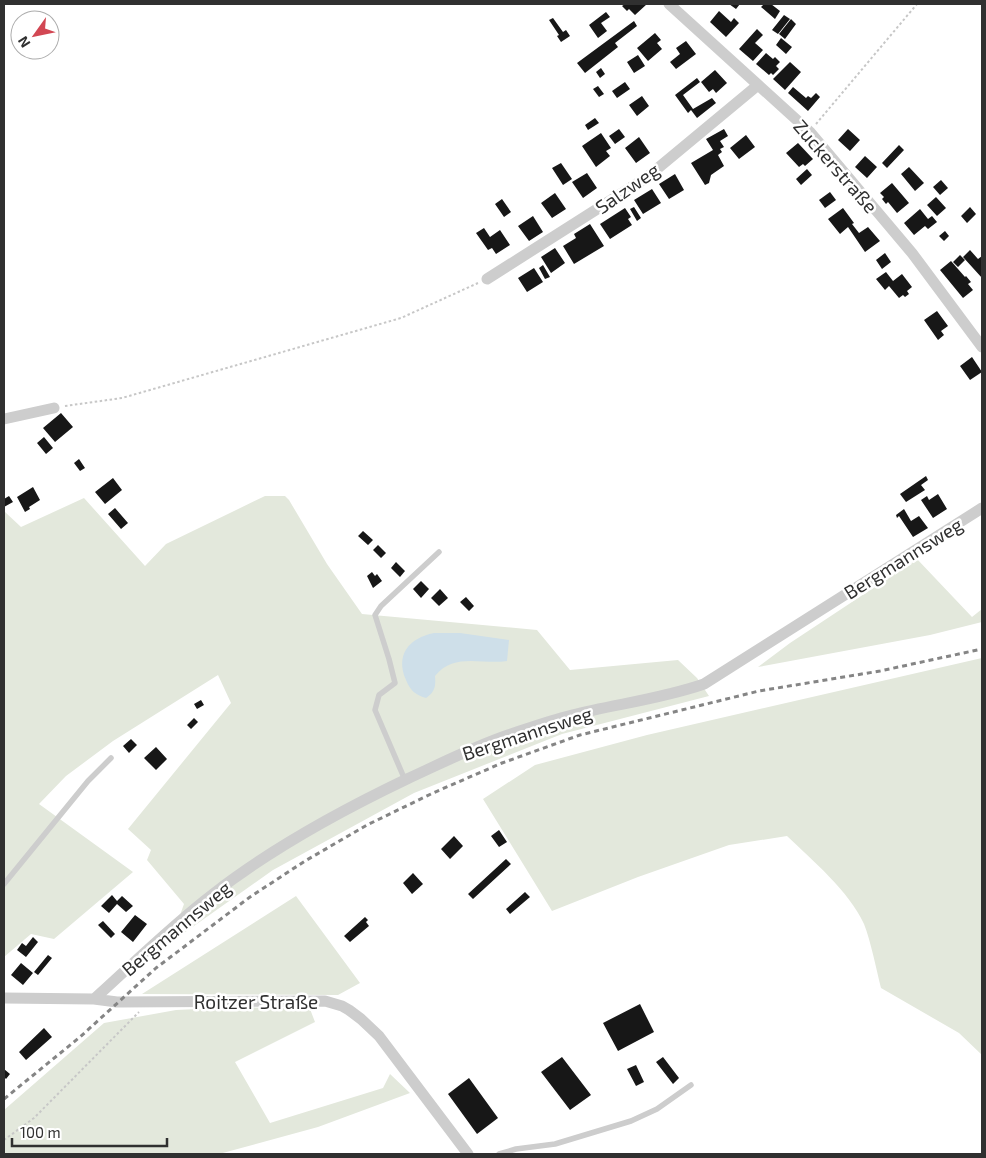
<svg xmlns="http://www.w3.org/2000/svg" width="986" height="1158" font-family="'Exo 2',sans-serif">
<rect width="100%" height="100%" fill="#fff"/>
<!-- green -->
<path fill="#e3e8dc" d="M265,496H285L289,500L327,564L362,614L537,630L570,670L678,660L697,678L709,696L562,734L414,793L273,870L170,943L184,904L147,860L151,850L128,829L231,703L218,675L113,741L66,776L39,804L133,872L54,939L31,934L4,957V511L21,527L84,498L145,566L166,544Z
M917,559L972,617L982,609V622L930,635L758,667L790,643Z
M982,658V1055L959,1033L881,988C876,968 871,942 864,924C849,891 812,860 787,836L729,845L638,877L552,911L483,799L535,765L647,735Z
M296,896L360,983L338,995L142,994Z
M241,1007L310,1009L315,1022L235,1062L270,1123L383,1088L390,1074L410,1093L318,1127L219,1154H4V1110L104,1023L176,1010Z"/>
<!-- water -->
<path fill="#cedfe9" d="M434,633H460L509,640L507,661C482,665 454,652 435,676C436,686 435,692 426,698C415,695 410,690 406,680C395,655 409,638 434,633Z"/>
<!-- building -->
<path fill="#171717" d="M625,4H647L635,15L629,9L627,11L622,6Z
M729,4H740L736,9Z
M764,4H771L780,11L775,19L761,7Z
M719,11L731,22L734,18L739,23L726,37L710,22Z
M606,12L610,17L601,23L607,31L598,38L589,25Z
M784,15L790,19L778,34L772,30Z
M553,18L563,32L566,30L570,36L561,42L557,36L559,35L549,20Z
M791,19L796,24L785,39L779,34Z
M634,21L637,26L615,43L618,47L585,73L577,63Z
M757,29L763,35L755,43L763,50L753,61L739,49Z
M655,33L661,40L657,43L662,49L648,61L637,48Z
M781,38L792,47L786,54L776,45Z
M686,41L696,54L676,69L670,62L680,54L676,48Z
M766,53L773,59L775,57L780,62L776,66L779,69L773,75L771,73L769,75L756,64Z
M638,55L645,66L634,73L627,62Z
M790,62L801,72L785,90L773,79Z
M601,68L605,74L600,78L596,72Z
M715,70L727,83L716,93L713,89L709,92L701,82Z
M697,78L700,82L683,95L693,109L712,98L716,103L697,118L691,110L688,113L675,95Z
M625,82L630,89L617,98L612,91Z
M598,86L604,94L599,97L593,89Z
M793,87L806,98L808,96L811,98L816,93L820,97L808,111L788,93Z
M642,96L649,106L637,116L629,105Z
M595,118L599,123L588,130L585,125Z
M619,129L625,137L615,144L609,136Z
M724,129L728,136L720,141L724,147L720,149L722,152L718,155L724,166L711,175L709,183L705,185L691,163L713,150L706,139Z
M848,129L860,140L850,151L838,140Z
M601,133L611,148L606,151L610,156L596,167L582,146Z
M746,135L755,147L739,159L730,148Z
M639,137L650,153L636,163L625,148Z
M798,143L813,159L805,166L803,164L799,167L786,153Z
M899,145L904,150L887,168L882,163Z
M865,156L877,167L867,178L855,167Z
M561,163L572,179L563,185L552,168Z
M909,167L924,183L915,191L901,174Z
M807,169L812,175L801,185L796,179Z
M587,173L597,188L583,198L572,182Z
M675,174L684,190L669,199L659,184Z
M941,180L948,188L940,195L933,187Z
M892,183L909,203L897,213L888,202L886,204L882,199L884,197L880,193Z
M652,189L661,203L643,214L634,200Z
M830,192L836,200L825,208L819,200Z
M555,193L566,209L552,218L541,203Z
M936,197L946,208L937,216L927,205Z
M502,199L511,212L504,217L495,204Z
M634,207L641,218L637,221L630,209Z
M970,207L976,214L967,223L961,216Z
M625,208L631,217L628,219L632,225L610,239L600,224Z
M843,208L854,223L852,224L859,233L868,227L880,241L865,252L848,227L840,234L828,219Z
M920,209L928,219L932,216L937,222L928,229L925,226L914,235L904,223Z
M533,216L543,232L529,241L518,226Z
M590,224L604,246L574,264L563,246L576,238L574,234Z
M484,228L490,237L500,230L510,245L496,254L492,248L488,250L476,233Z
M945,231L949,236L944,241L939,236Z
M555,248L565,263L551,273L541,257Z
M970,250L978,259L982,256V278L963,257Z
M885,253L891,262L882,269L876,260Z
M960,255L965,260L958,267L953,262Z
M951,261L965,277L966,276L971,282L968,284L973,290L963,298L940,270Z
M543,265L550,277L545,279L539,268Z
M534,268L543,282L527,292L518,278Z
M886,272L893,281L902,274L912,287L907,291L909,294L905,297L903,295L899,298L889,286L885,290L876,279Z
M937,311L948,326L941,331L944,335L938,340L924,320Z
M972,357L982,372L970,380L960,366Z
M61,413L73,427L55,442L43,428Z
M44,437L53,448L46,454L37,443Z
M79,459L85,468L80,471L74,463Z
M926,476L928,480L921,485L925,490L906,502L900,494Z
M113,478L122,490L105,504L95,492Z
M33,487L40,500L29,507L30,509L25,512L17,497Z
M938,494L947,509L933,518L921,500L927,496L929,500Z
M9,496L13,502L4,507V499Z
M115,508L128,523L121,529L108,514Z
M904,509L911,521L919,516L928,528L913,537L899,516L897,518L896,515Z
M363,531L373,540L368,545L358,536Z
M378,545L386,553L381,558L373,550Z
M396,562L405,571L400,577L391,568Z
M372,572L375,576L377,574L382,581L373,588L367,576Z
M421,581L429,589L421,598L413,589Z
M440,589L448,598L439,606L431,598Z
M466,597L474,606L469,611L460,602Z
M201,700L204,705L197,709L194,704Z
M194,718L198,722L191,729L187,725Z
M131,739L137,745L129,753L123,746Z
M156,747L167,759L156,770L144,758Z
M499,830L507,842L499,847L491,836Z
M454,836L463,846L450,859L441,849Z
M506,859L511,864L473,899L468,894Z
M413,873L423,884L412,894L403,883Z
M525,892L530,897L510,914L506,909Z
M112,895L117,901L122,896L133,906L126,912L117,904L109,913L101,906Z
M135,915L147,924L133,942L121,932Z
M365,917L368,920L366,922L369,926L350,942L344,936Z
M103,921L115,934L111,938L98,925Z
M33,937L38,942L26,957L17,950L22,943L26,946Z
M48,955L52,958L38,975L34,972Z
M21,963L33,973L23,985L11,975Z
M640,1004L654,1032L618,1051L603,1023Z
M44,1028L52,1037L26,1060L19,1052Z
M562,1057L591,1095L570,1110L541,1072Z
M663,1057L679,1078L673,1084L656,1062Z
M636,1065L644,1082L636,1086L627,1069Z
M4,1069L10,1074L6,1079L4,1077Z
M469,1078L498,1118L477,1134L448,1094Z"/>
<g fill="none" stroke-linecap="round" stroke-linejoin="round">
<!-- path -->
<path stroke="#c7c7c7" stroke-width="2" stroke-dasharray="2.5 2.5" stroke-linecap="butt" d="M816,124L917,4
M65,406L122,398L401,318L478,283
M4,1140L34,1118L139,1012"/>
<!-- lane -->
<path stroke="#cdcdcd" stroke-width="5.5" d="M405,780L375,710L379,695L395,683L389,659L375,615L381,606L439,552
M4,884L88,781L111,758
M499,1154L516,1149L555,1144L631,1121L657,1109L691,1085"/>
<!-- street -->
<path stroke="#cdcdcd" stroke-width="11" d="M669,4L810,132L912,253L982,347
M487,279L646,178L758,85
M4,419L54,408
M4,998L94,999L117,1002L325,1001L342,1006L349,1010L361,1019L379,1036L468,1154
M94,999C133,964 171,926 213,894C272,848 340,811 407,779C440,764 473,747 508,735C529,728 551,720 572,715C616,704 661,699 704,684L982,508"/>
<!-- rail -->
<path stroke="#858585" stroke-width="3" stroke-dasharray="5 4" stroke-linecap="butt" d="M4,1099L80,1037L156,968L250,897L305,861L367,825L433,793L502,763L580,735L759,691L880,671L982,649"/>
</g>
<g text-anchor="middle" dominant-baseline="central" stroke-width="5" stroke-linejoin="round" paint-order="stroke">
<!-- street labels -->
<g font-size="19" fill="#303030" stroke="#fff">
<text transform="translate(836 166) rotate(49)">Zuckerstraße</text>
<text transform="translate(627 188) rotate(-35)">Salzweg</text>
<text transform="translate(903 558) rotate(-32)">Bergmannsweg</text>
<text transform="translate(527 733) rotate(-18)">Bergmannsweg</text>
<text transform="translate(176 928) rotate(-40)">Bergmannsweg</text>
<text x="256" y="1001">Roitzer Straße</text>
</g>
</g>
<!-- border -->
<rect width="986" height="1158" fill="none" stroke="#303030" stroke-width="10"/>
<!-- north arrow -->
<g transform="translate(35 35) rotate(237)"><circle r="24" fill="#ffffff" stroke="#acacac"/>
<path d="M0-4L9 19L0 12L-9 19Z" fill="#d24753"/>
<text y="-8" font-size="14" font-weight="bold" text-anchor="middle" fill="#303030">N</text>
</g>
<!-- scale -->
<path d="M12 1138v8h155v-8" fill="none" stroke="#303030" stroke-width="2.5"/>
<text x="20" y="1138" font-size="15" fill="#303030" stroke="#ffffff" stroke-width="4" paint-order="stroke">100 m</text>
</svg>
